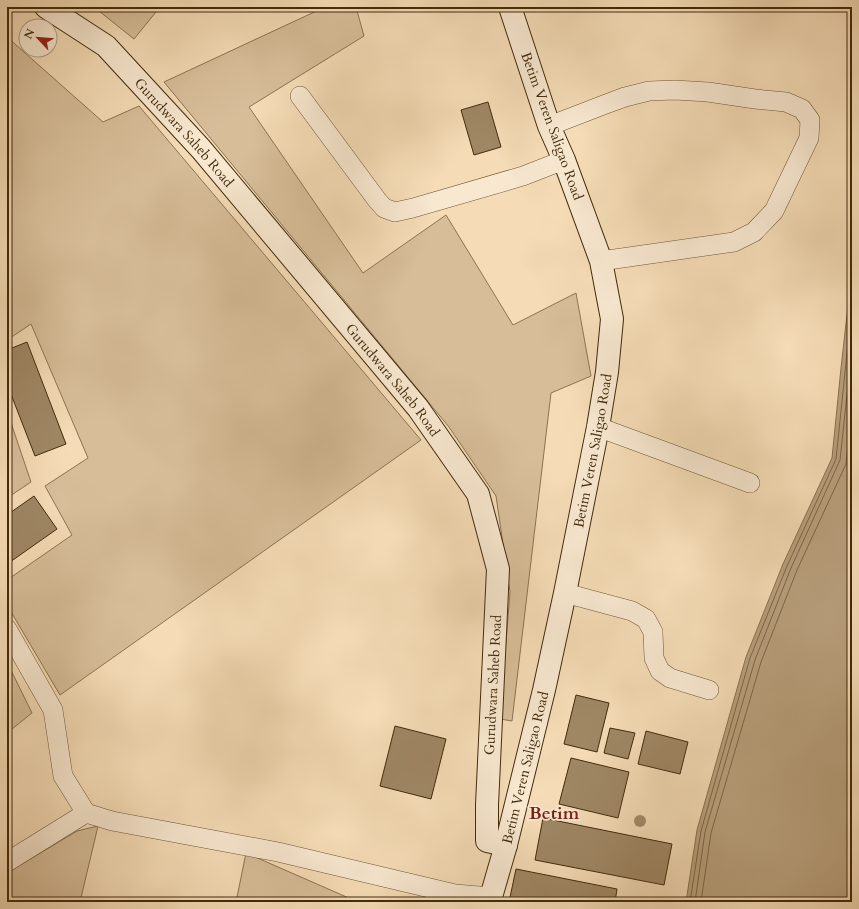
<svg xmlns="http://www.w3.org/2000/svg" width="859" height="909" font-family="Cardo,serif">
<rect width="100%" height="100%" fill="#f5dcb6"/>
<filter id="stains"><feTurbulence type="fractalNoise" baseFrequency=".005" numOctaves="4"/><feColorMatrix values="0 0 0 0 .2 0 0 0 0 .09 0 0 0 0 .02 0 0 0 .5 -.17"/></filter>
<radialGradient id="worn" r=".72"><stop offset=".6" stop-color="#630" stop-opacity="0"/><stop offset="1" stop-color="#630" stop-opacity=".3"/></radialGradient>
<!-- green -->
<path fill="#d7be99" stroke="#8c7452" d="M101,7H160L134,39L99,11Z
M325,7H356L364,36L249,107L363,273L446,215L513,325L576,293L591,376L551,393L512,721L500,719L510,592L496,496L449,427L164,82Z
M7,37L103,122L139,106L421,440L60,695L7,605V580L72,535L45,486L88,458L31,324L7,340Z
M7,411L31,482L7,498Z
M7,662L32,713L7,733Z
M98,826L80,902H7V873L77,831Z
M246,853L358,902H236Z"/>
<!-- water -->
<path fill="#b8a07c" stroke="#89714f" d="M852,270V902H686L697,830L746,657L783,564L832,458L841,368Z"/>
<g fill="none" stroke-linecap="round" stroke-linejoin="round">
<!-- shore -->
<path stroke="#7d6644" stroke-width="1" d="M690,902L701,831L750,658L787,566L836,459L852,305
M695,902L705,832L755,660L791,568L840,460L852,348
M701,902L711,833L761,662L797,570L846,464L852,406"/>
</g>
<!-- building -->
<path fill="#9f8764" stroke="#422b0c" d="M488,102L501,147L474,155L461,110Z
M27,342L66,444L35,456L7,384V350Z
M34,496L57,529L10,562L7,558V515Z
M576,695L609,703L597,752L564,744Z
M395,726L446,739L431,799L380,786Z
M610,728L635,733L628,759L604,753Z
M646,731L688,742L680,774L638,764Z
M571,758L629,772L618,818L559,804Z
M543,818L672,844L664,885L535,860Z
M516,869L617,889L615,902H509Z"/>
<g fill="none" stroke-linecap="round" stroke-linejoin="round">
<defs>
<path id="street" d="M300,96L377,200L384,208L395,212L413,208L523,176L564,160
M549,126L606,104L625,97L649,91L675,90L708,92L755,99L786,102L802,109L810,120L809,138L774,211L754,232L734,242L601,261
M598,427L750,483
M565,593L632,611L646,619L653,632L654,658L660,671L670,678L709,690
M7,629L53,710L63,776L86,813L112,821L278,852L455,894L491,897
M7,862L86,813"/>
<g id="secondary">
<path id="s1" d="M46,7L106,46L201,149L418,408L478,494L498,569L487,805V841L506,845"/>
<path id="s2" d="M490,902L491,897L506,845L544,690L565,593L598,427L607,372L612,319L601,261L564,160L549,126L510,7"/>
</g>
</defs>
<!-- street casing -->
<use href="#street" stroke="#6f5736" stroke-width="20"/>
<!-- secondary casing -->
<use href="#secondary" stroke="#422b0c" stroke-width="24"/>
<!-- street -->
<use href="#street" stroke="#f8e8d0" stroke-width="19"/>
<!-- secondary -->
<use href="#secondary" stroke="#f8e8d0" stroke-width="22"/>
</g>
<!-- trees -->
<circle fill="#a38b68" cx="640" cy="821" r="6"/>
<g text-anchor="middle" dominant-baseline="central" stroke-width="3.5" stroke-linejoin="round" paint-order="stroke">
<!-- street labels -->
<g font-size="14" fill="#422b0c" stroke="#f8e8d0">
<text transform="translate(552 126) rotate(70)">Betim Veren Saligao Road</text>
<text stroke="none"><textPath href="#s1" startOffset="188">Gurudwara Saheb Road</textPath></text>
<text stroke="none"><textPath href="#s1" startOffset="512">Gurudwara Saheb Road</textPath></text>
<text stroke="none"><textPath href="#s2" startOffset="463">Betim Veren Saligao Road</textPath></text>
<text transform="translate(493 685) rotate(-87)">Gurudwara Saheb Road</text>
<text stroke="none"><textPath href="#s2" startOffset="139">Betim Veren Saligao Road</textPath></text>
</g>
<!-- district labels -->
<g font-size="18" font-weight="bold" fill="#7a1f14" stroke="#f8e8d0">
<text x="554" y="813">Betim</text>
</g>
</g>
<!-- margin -->
<rect width="859" height="909" fill="none" stroke="#f5dcb6" stroke-width="24"/>
<rect x="8" y="8" width="843" height="893" fill="none" stroke="#422b0c" stroke-width="2"/>
<rect x="12" y="12" width="835" height="885" fill="none" stroke="#422b0c"/>
<!-- north arrow -->
<g transform="translate(38 38) rotate(296)"><circle r="19" fill="#f8e8d0" stroke="#af9c82"/>
<path d="M0-3L7 15L0 10L-7 15Z" fill="#8f2418"/>
<text y="-6" font-size="11" font-weight="bold" text-anchor="middle" fill="#422b0c">N</text>
</g>
<rect width="100%" height="100%" filter="url(#stains)"/>
<rect width="100%" height="100%" fill="url(#worn)"/>
</svg>
